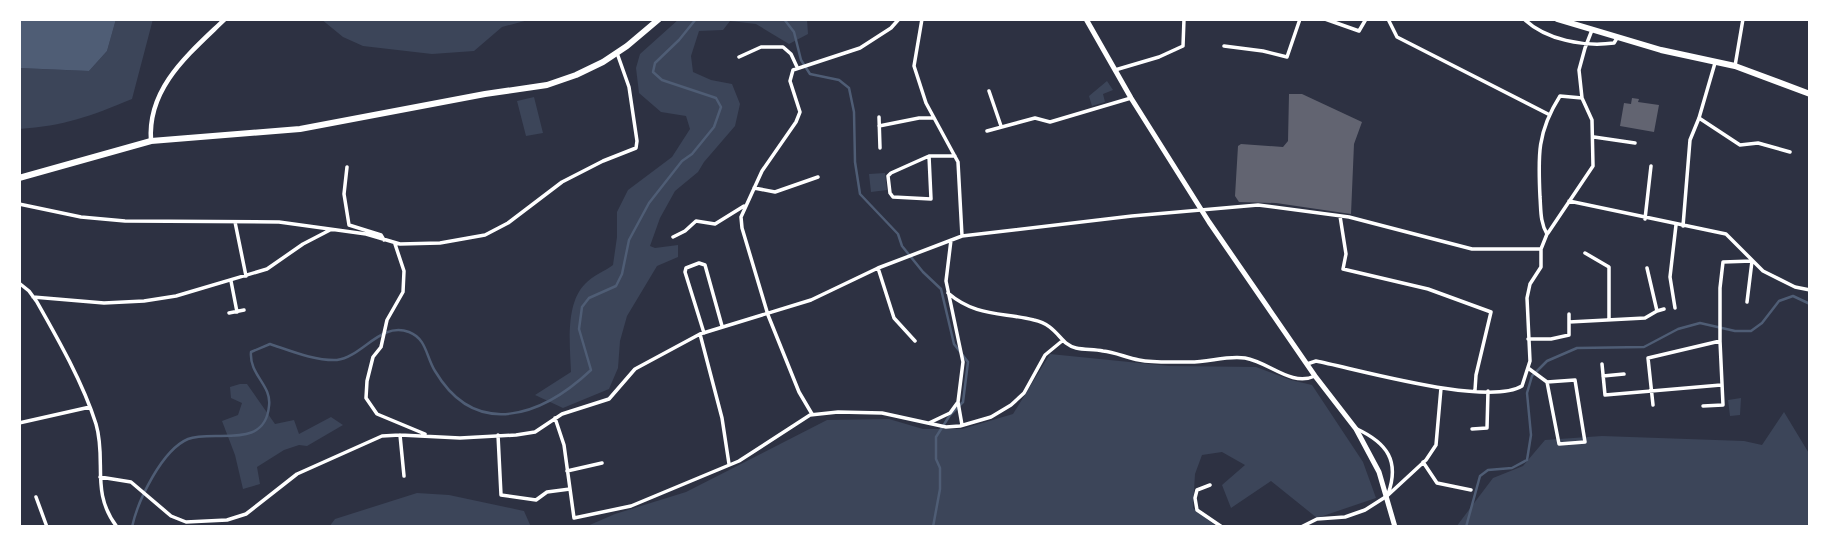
<svg xmlns="http://www.w3.org/2000/svg" width="1829" height="546" font-family="'Space Grotesk',sans-serif">
<rect width="100%" height="100%" fill="#2d3142"/>
<!-- green -->
<path fill="#3c4559" d="M116,19H153L132,99C91,116 64,126 19,129V68L89,71L107,51Z
M321,19H532L502,27L474,51L432,54L363,46L343,37Z
M679,19H807L808,34L789,44L756,24L730,21L723,30L699,31L691,56L693,72L711,80L732,84L740,104L735,126L704,162L698,172L675,191L660,218L650,246L655,248L678,245V257L657,266L627,316L620,341L618,368L609,389L563,408L535,395L571,372C570,346 565,304 585,284C592,276 605,271 613,265L617,237V212L628,190L672,157L690,129L686,116L661,112L639,93L636,68L640,54Z
M1107,81L1113,90L1103,94L1105,102L1092,106L1089,96Z
M534,97L543,133L526,136L517,101Z
M885,173L887,190L871,192L869,174Z
M1050,354L1169,366L1256,367L1291,380L1312,385L1363,462L1376,498L1317,518L1271,481L1231,508L1222,485L1245,465L1222,452L1202,455L1195,474L1193,508L1217,527H585L615,514L686,492L827,420L889,419L923,429H962L1013,414Z
M240,384H247L275,424L294,420L299,434L331,417L343,425L307,446L299,445L284,450L257,467L260,484L243,489L235,455L222,421L238,415L242,403L231,398L230,387Z
M1741,398L1740,415L1730,416L1728,400Z
M1784,412L1810,455V527H1456L1493,478L1523,466L1545,440L1602,436L1744,441L1762,445Z
M417,493L449,495L524,511L531,527H329L335,519Z"/>
<!-- water -->
<path fill="#4f5d75" d="M19,19H116L107,51L89,71L19,68Z"/>
<g fill="none" stroke-linecap="round" stroke-linejoin="round">
<!-- stream -->
<path stroke="#4f5d75" stroke-width="2.5" d="M784,19L794,32L801,60L810,74L839,80L849,88L854,112L855,162L860,194L898,234L902,246L923,272L941,289L954,344L968,362L963,402L950,415L936,437V459L940,468V489L933,527
M132,527C138,500 162,450 188,439C213,429 265,451 269,406C272,385 249,375 251,352L270,344C291,351 315,361 337,360C362,357 381,321 409,332C427,339 426,357 435,371C476,440 542,416 591,370L579,329L582,307L589,298L616,286L622,274L629,240L649,203L682,161L692,154L714,127L721,107L716,98L662,80L653,72L655,63L679,40L696,19
M1466,527L1480,476L1488,470L1512,468L1527,460L1531,435L1527,393L1532,376L1547,361L1577,348L1644,347L1678,329L1700,323L1735,331H1751L1762,323L1779,301L1793,296L1810,304"/>
</g>
<!-- building -->
<path fill="#626471" d="M1289,94H1302L1362,122L1354,144L1351,214L1276,203L1239,202L1235,196L1238,146L1241,144L1283,147L1288,141Z
M1632,98L1639,99L1638,102L1659,105L1654,132L1620,126L1624,103L1631,104Z"/>
<g fill="none" stroke-linecap="round" stroke-linejoin="round">
<!-- minor -->
<path stroke="#fff" stroke-width="3.5" d="M922,19L914,66L926,103L958,162L962,236
M1325,19L1359,31L1366,19
M1388,19L1397,37L1548,114
M1524,19C1546,40 1584,47 1614,43L1617,38
M1224,46L1263,51L1287,57L1300,19
M739,57L761,47H783L791,54L797,67
M1735,66L1743,19
M1115,70L1159,57L1183,46L1184,19
M989,91L1001,126
M879,117L880,148
M1699,118L1740,145L1758,143L1790,152
M879,126L919,118H934
M987,131L1035,118L1050,122L1131,98
M1594,137L1635,143
M929,156L931,199L893,197L890,193L888,176L891,173L929,156H955
M347,167L344,194L349,225L381,235L384,240
M754,188L775,192L818,177
M1569,201L1726,234L1763,271L1795,287L1810,290
M19,204L81,217L125,221L279,222L366,234L400,244L440,243L485,235L508,223L562,182L603,161L636,148L637,141L629,87L617,53
M1340,216L1346,254L1343,269L1428,289L1491,312L1476,375L1475,390
M1645,219L1651,166
M235,222L246,276
M1683,226L1690,140L1699,118L1715,63
M1548,233L1593,166L1592,120L1582,98L1579,70L1585,48L1592,30
M673,237L685,231L696,221L715,224L744,206
M951,240L946,281L963,362L958,402L962,425
M395,244L404,271L403,292L387,320L381,347L373,357L367,381L366,398L377,414L425,434
M1585,253L1609,267V319
M878,268L894,318L915,341
M231,281L237,312
M19,283L29,291L37,302C58,339 83,383 96,424C107,461 90,492 117,527
M948,293C976,317 1002,312 1034,320C1058,325 1060,345 1076,348C1085,350 1094,349 1103,351C1115,352 1127,358 1139,360C1154,363 1171,362 1187,362C1207,363 1226,355 1245,358C1269,362 1291,387 1315,376
M33,297L104,303L144,301L176,296L267,269L303,244L330,230
M1675,308L1670,277L1676,225
M1657,311L1664,309
M229,313L244,310
M1569,314V322
M704,333L685,272L686,268L699,263L705,265L722,326
M700,334L722,418L729,464
M1528,339H1551L1569,335V322L1645,318L1657,311L1647,268
M1307,364L1316,361C1357,369 1488,407 1522,386L1530,361L1527,298L1530,284L1541,267V249L1547,234C1540,222 1541,210 1540,197C1538,156 1537,132 1560,96L1582,98
M1602,364L1605,395L1721,385
M1528,368L1547,382L1559,444L1585,442L1575,380L1547,382
M1603,376L1624,374
M1653,405L1648,358L1720,341
M1703,406L1723,405L1720,341V288L1723,262L1752,261L1747,302
M812,414L799,392L768,315L742,228L741,217L762,171L796,122L800,112L790,81L793,70L860,48L891,28L899,19
M555,418L564,445L574,518L631,506L739,461L810,415L838,412L882,413L946,427L960,426L991,417L1011,405L1024,393L1045,355L1062,341
M19,423L90,407
M929,423L950,413L958,402
M1357,429C1387,443 1400,461 1388,494
M1472,429L1487,428L1488,391
M400,435L404,476
M498,435L501,495L536,500L547,492L570,489
M1423,462L1437,483L1471,490
M567,471L602,463
M100,477L131,482L171,516L186,522L227,520L246,514L297,474L382,436L400,435L460,438L516,435L535,432L562,414L609,399L635,369L700,334L811,300L878,268L962,236L1132,216L1258,205L1349,217L1472,249H1541
M1210,485L1197,490L1195,498L1197,510L1222,527
M36,497L47,527
M1301,527L1317,519L1345,517L1365,510L1387,496L1426,460L1436,445L1441,388"/>
<!-- tertiary -->
<path stroke="#fff" stroke-width="4.5" d="M151,141C147,87 190,53 225,19"/>
<!-- primary -->
<path stroke="#fff" stroke-width="5" d="M1086,19L1131,98L1209,222L1315,376L1356,429L1379,472L1395,527"/>
<!-- trunk -->
<path stroke="#fff" stroke-width="6" d="M1557,19L1661,50L1735,66L1810,94
M19,178L151,141L300,129L485,94L547,85L576,75L603,62L627,46L659,19"/>
</g>
<!-- border -->
<rect width="1829" height="546" fill="none" stroke="#ffffff" stroke-width="42"/>
</svg>
